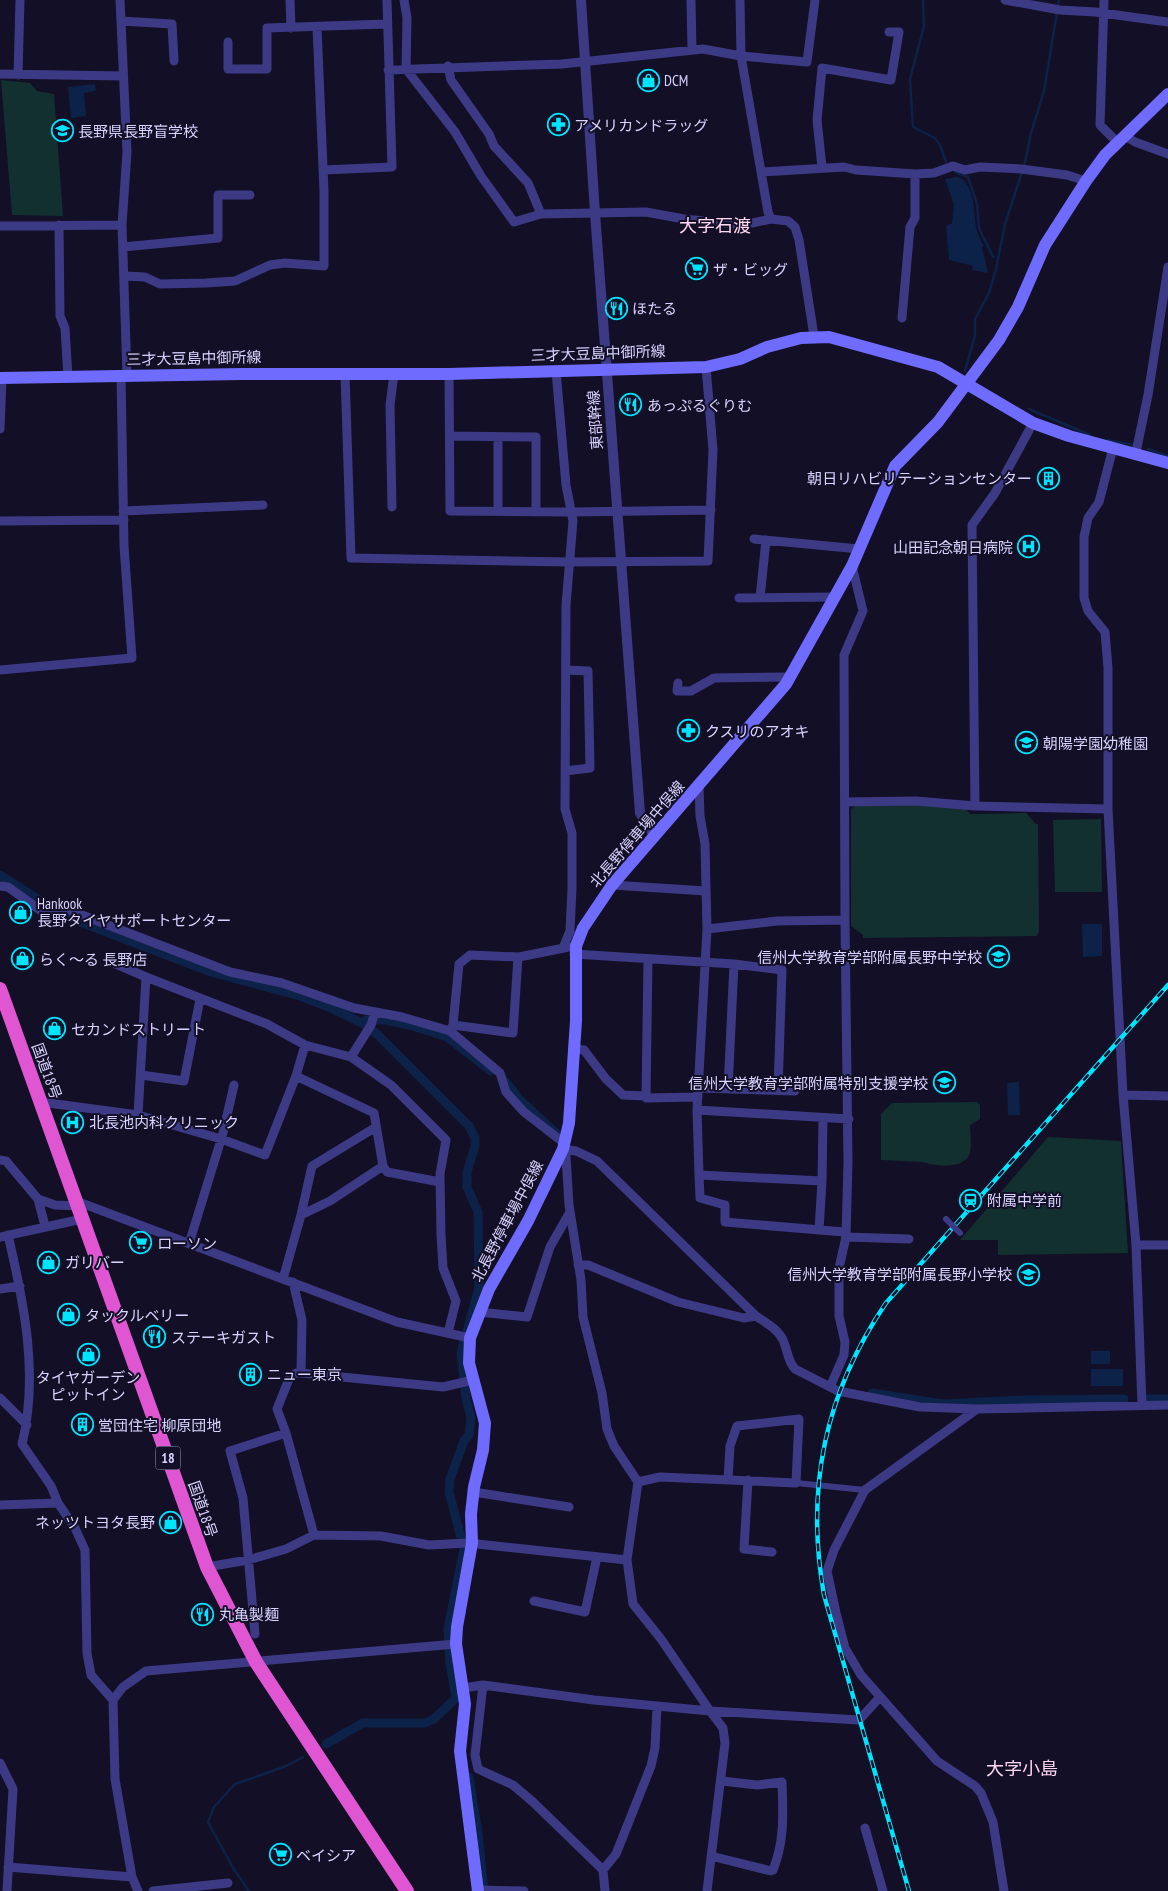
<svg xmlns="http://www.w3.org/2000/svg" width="1168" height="1891" font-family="'PT Sans Narrow','Noto Sans JP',sans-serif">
<rect width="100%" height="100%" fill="#130f26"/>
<!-- park -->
<path fill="#12302f" d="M1,80L30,83L37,91L54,94L63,216L12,215Z
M916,805L966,809L970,814L1026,813L1036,824H1038L1039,931L1037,936L863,938V935L851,926V809L855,806Z
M1101,819L1102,892H1055L1053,820Z
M977,1102L980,1105V1119L970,1125C970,1133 973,1150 968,1157C960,1169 935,1166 923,1162L881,1160V1114L892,1103Z
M1048,1137L1121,1141L1128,1253L998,1255V1240H960Z"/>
<!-- water -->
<path fill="#0c2248" d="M95,84L96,91L84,93L86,116L71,118L68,87Z
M958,177C975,183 974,213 976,227C977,234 981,240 984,246L982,247L988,273L972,270L973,266L949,260L946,226L952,223L954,205L945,179Z
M1082,924H1102V956L1083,957Z
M1019,1082L1020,1115H1008L1007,1083Z
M1091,1351H1110V1364H1091Z
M1091,1369H1123V1386H1091Z"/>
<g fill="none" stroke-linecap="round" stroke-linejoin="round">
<!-- stream -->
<path stroke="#0c2248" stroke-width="2.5" d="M923,0L924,26L910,79L913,127L935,138L940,145L946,162
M1024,167L1031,133L1044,91L1059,0
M955,172L968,177L977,204L979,228L993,257
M965,371L975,335V319L989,293L996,269L1005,224L1022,172
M1029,409L1090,435
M1107,440L1134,445
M1148,449L1168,456
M249,1891L233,1868L208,1822L214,1807L235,1784L284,1767L303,1757"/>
<!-- canal -->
<path stroke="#0c2248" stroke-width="9" d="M0,875L49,906L80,922L211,972L300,996L334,1009
M329,1007L362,1023L377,1034L469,1126L475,1138V1146L467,1172V1187L478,1212L479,1288L461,1353L466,1398L471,1418L469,1435L464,1441L450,1479L449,1492L464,1549L448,1629L450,1663L456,1698
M366,1020H386L413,1026L447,1037L491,1071
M506,1082L519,1099L558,1135
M872,1393L943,1404L1024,1400L1124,1399
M1145,1399H1168
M326,1744L363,1723H425L434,1719L456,1698
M469,1777L478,1833L484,1891"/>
<!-- pedestrian -->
<path stroke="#3d3a85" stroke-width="6" d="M796,1483L865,1490"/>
<!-- minor -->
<path stroke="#3d3a85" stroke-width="9" d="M120,0L127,152L122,225L127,375
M290,0L291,28
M404,0L407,18L406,69L455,132L481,176L514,222L541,214L646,212L684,219L743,225L771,219L788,221L795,227L799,240L814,336
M691,0L692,50
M740,0L741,56L768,212L771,219
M1005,0L1060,10L1095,12L1168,22
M1104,0L1100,125L1118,143
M121,21L172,24L174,61
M228,42V69H267V28L387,24
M448,66L451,80L489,134L494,146L528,183L541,214
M388,70L562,64L703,49L741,56L807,62L815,0
M0,74L123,76
M18,75L20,0
M1125,136L1135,142L1168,154
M822,167L817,120L822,68L891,80L899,32H889
M323,170L392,167L387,0
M762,172L844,167L856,170L915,174L934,173L953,166L965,170L980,167L1021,169L1067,175L1086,181
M59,225L60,316L65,328L68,377
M0,226L122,225
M123,247L218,238V195H250
M124,276L145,277L160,284L206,283L235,281L270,265L285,263L324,266V191L317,27
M902,318L910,227L915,218V174
M556,371L566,485L573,521L566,605L565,809L572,833V889L570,931L563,948
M345,373L351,558L569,562L708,561L713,450L706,367
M449,374L450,511L572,512L711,510
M0,429L2,378
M450,436L536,437V512
M1113,448L1099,502L1088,518L1084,537V598L1088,611L1105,632L1108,668V809L1123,1095L1136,1245L1142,1405
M1136,452L1148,395L1168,267
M392,507L390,405L394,374
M123,511L263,505
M498,511V438
M0,521L124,520
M754,539L859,549
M739,598L834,597
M760,598L766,540
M0,670L132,658L124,546L121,375
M678,683L677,691H691L714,678L790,677
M565,771L590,768L588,671L566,670
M699,786L700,816L705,844L707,929L697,1110L699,1175L822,1181L819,1230
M845,802L916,801L975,806L1108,809
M975,806L972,525L995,493L1033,423
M612,885L706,891
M0,886L8,887L47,915L69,910L230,972L282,983L354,1008L402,1017L450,1031L500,1073L506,1092L524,1112L564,1143
M707,929L777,921L845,920
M574,954L734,964L782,970L778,1090
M648,959L646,1098L698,1097
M116,964L146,977
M453,1025L513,1033L518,957
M450,1031L453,1025L459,964L470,955L519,957L569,947
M305,1045L296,1076L374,1113L383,1166L387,1172L440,1182
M574,1049L584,1050L606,1079L623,1095L646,1096
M351,1057L371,1025L375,1012
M141,1075L184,1081L200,999
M699,1088L795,1091
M728,1089L734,964
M1123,1095L1168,1096
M41,1102L138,1115L221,1139L265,1155L296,1076
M697,1110L849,1119
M138,1115L146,977L267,1024L305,1045L351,1057L391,1085L446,1140L440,1174L441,1235L443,1268L456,1301L448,1333
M563,1149L566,1156L569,1205L581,1280L583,1317L602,1393L607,1429L614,1446L638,1482L627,1560L633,1604L661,1639L710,1711
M563,1149L576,1151L597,1161L756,1316C766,1323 778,1329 783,1340C788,1351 787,1360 795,1369L838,1391L920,1407L977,1409
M0,1160L6,1161L38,1199L55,1205L78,1206
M699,1175L700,1198L725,1205V1222L844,1232L846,1237L909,1239
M822,1181L823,1118
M38,1199L45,1226
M76,1201L397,1322L470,1338
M301,1215L312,1166L376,1127
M8,1235C24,1303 39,1375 22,1444L51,1486L58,1503L75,1528L85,1550L87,1653L91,1675L113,1700
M0,1237L82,1219
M189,1244L223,1133L234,1085
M1136,1245H1168
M578,1265H588L678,1302L744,1318L756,1316
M283,1279L301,1215L330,1201L383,1166
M293,1282L302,1320L301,1373L443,1387L473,1380
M0,1289L20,1286
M479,1312L527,1317L550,1247L570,1212
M301,1373H296L289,1379L277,1409L286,1433L314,1535
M830,1387L844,1355L845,1342L839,1316V1268L846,1237L848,1162L845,920L844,655L863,611L852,566
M0,1398L27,1425
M748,1480L744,1549L772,1552
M638,1482L660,1477L796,1483L799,1419L737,1426L730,1446L728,1479
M474,1492L569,1507
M0,1505L58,1503
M207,1567L248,1560L286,1549L314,1535L381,1536L429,1545L468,1543L627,1560
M534,1601L585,1612L597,1557
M255,1634L243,1498L230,1451L286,1433
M483,1685L475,1755L478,1769L513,1785L533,1802L603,1870L605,1891
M463,1688L483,1685L594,1700L710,1711
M0,1763L13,1789L7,1891
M722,1781L757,1785L782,1782C783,1813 785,1840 773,1870
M865,1828L883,1891
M711,1856L771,1871
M8,1867L132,1877
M603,1870L616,1854L651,1766L655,1748L657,1706
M478,1890L524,1891
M138,1891L132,1877L115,1779L113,1700L123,1687L146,1671L456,1644
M153,1891L228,1883
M707,1891L725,1743L723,1728L710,1711L859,1720L880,1697
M1004,1891L993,1822L981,1793L975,1786L937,1761L861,1675L845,1648L836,1613L827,1571L834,1550L865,1490L977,1409L1168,1405"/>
<!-- tertiary -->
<path stroke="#3d3a85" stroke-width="10" d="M581,0L595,213L636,760L640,813L654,835"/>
<!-- secondary -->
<path stroke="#6f6bff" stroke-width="12" d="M0,378L242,374H449L706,367L740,359L767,347L801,338L829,337L938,367L1033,423L1069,436L1168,463
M478,1891L460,1751L465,1704L456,1644L457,1627L472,1543L471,1514L474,1487L483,1450L485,1423L469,1363L470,1338L489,1289L528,1221L563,1149L569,1123L576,1021V946L583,928L612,885L786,684L852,566L895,466L938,422L999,340L1018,307L1045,245L1086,181L1105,155L1168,94"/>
<!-- trunk -->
<path stroke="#e055d1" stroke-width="14" d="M0,989L207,1567L256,1662L407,1891"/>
<defs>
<path id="rail" d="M909,1891L824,1595C805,1488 825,1393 886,1303L1168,985"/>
</defs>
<!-- rail casing -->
<use href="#rail" stroke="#00e5ff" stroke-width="4.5"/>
<!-- rail -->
<use href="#rail" stroke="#130f26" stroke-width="2.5" stroke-dasharray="8" stroke-linecap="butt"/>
<!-- pedestrian-bridge -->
<path stroke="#3d3a85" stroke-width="6" d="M946,1219L960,1233"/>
</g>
<!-- icons -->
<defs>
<symbol id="shop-ring" viewBox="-11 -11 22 22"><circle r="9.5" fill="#130f26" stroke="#00e5ff" stroke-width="1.5"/><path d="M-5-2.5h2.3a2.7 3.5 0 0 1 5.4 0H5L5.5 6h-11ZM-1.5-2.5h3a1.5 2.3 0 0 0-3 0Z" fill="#00e5ff"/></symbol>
<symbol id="pharmacy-ring" viewBox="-11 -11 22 22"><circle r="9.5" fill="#130f26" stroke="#00e5ff" stroke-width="1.5"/><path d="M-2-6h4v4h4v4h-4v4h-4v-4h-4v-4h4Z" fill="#00e5ff"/></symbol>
<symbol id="school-ring" viewBox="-11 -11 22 22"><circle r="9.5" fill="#130f26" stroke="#00e5ff" stroke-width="1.5"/><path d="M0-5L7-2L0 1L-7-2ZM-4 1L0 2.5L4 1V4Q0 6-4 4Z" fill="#00e5ff"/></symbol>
<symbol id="supermarket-ring" viewBox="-11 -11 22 22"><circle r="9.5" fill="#130f26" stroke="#00e5ff" stroke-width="1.5"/><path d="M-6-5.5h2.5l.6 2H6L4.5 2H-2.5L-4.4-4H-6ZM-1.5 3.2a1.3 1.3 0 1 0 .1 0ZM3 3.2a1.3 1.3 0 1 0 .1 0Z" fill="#00e5ff"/></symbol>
<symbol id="restaurant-ring" viewBox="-11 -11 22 22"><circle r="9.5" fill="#130f26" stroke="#00e5ff" stroke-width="1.5"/><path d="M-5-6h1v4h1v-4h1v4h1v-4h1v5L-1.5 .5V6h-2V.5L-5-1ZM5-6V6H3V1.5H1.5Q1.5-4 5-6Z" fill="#00e5ff"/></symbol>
<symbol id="building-ring" viewBox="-11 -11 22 22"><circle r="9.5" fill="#130f26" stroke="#00e5ff" stroke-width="1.5"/><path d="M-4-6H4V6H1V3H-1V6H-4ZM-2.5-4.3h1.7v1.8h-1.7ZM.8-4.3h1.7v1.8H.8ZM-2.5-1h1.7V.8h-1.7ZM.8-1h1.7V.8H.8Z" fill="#00e5ff"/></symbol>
<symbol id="hospital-ring" viewBox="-11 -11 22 22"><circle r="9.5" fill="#130f26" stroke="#00e5ff" stroke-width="1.5"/><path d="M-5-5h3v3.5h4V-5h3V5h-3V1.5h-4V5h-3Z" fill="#00e5ff"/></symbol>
<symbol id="station-ring" viewBox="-11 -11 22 22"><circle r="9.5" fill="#130f26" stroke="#00e5ff" stroke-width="1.5"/><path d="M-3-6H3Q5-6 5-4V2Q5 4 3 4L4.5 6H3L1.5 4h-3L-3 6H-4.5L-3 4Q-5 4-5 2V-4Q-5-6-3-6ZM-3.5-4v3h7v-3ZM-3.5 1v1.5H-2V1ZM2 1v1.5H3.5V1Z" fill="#00e5ff"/></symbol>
</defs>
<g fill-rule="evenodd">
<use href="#shop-ring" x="636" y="68" width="25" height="25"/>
<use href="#pharmacy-ring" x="546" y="112" width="25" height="25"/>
<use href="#school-ring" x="50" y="118" width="25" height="25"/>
<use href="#supermarket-ring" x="684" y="256" width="25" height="25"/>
<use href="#restaurant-ring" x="604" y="296" width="25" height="25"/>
<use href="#restaurant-ring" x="618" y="392" width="25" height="25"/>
<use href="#building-ring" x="1036" y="466" width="25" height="25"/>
<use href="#hospital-ring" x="1016" y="534" width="25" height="25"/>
<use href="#pharmacy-ring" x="676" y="718" width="25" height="25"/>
<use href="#school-ring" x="1014" y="730" width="25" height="25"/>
<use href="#shop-ring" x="8" y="900" width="25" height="25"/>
<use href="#school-ring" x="986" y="944" width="25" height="25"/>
<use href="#shop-ring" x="10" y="946" width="25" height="25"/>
<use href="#shop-ring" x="42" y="1016" width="25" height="25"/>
<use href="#school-ring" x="932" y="1070" width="25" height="25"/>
<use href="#hospital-ring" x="60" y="1110" width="25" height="25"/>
<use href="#station-ring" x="958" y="1188" width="25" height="25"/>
<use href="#supermarket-ring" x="128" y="1230" width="25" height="25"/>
<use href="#shop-ring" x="36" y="1250" width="25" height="25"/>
<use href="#school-ring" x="1016" y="1262" width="25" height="25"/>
<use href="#shop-ring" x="56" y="1302" width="25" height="25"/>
<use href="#restaurant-ring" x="142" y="1324" width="25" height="25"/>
<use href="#shop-ring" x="76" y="1342" width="25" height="25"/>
<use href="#building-ring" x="238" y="1362" width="25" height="25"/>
<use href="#building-ring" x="70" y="1412" width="25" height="25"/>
<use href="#shop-ring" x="158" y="1510" width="25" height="25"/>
<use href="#restaurant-ring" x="190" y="1602" width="25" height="25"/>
<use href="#supermarket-ring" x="268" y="1842" width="25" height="25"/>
</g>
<g text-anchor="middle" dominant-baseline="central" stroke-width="4" stroke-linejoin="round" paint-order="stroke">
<!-- shield labels -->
<rect fill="#130f26" stroke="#9e99be" stroke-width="1" x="155.5" y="1446.5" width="25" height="23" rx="4"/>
<g font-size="14" font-weight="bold" fill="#d9d4ff">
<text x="168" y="1458">18</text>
</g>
<!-- poi labels -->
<g font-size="15" fill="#d9d4ff" stroke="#130f26" text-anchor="start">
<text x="664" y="80">DCM</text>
<text x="574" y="125">アメリカンドラッグ</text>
<text x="78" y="131">長野県長野盲学校</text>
<text x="713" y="269">ザ・ビッグ</text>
<text x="632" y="308">ほたる</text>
<text x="647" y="405">あっぷるぐりむ</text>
<text x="1032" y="478" text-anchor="end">朝日リハビリテーションセンター</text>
<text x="1013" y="547" text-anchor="end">山田記念朝日病院</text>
<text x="705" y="731">クスリのアオキ</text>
<text x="1043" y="743">朝陽学園幼稚園</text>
<text x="37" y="903">Hankook<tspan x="37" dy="17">長野タイヤサポートセンター</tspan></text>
<text x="982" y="957" text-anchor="end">信州大学教育学部附属長野中学校</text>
<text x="39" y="959">らく〜る 長野店</text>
<text x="71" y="1029">セカンドストリート</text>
<text x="928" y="1083" text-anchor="end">信州大学教育学部附属特別支援学校</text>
<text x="89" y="1122">北長池内科クリニック</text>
<text x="987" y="1200">附属中学前</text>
<text x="157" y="1243">ローソン</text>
<text x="65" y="1262">ガリバー</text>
<text x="1012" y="1274" text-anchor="end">信州大学教育学部附属長野小学校</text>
<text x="85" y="1315">タックルベリー</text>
<text x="171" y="1337">ステーキガスト</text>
<text x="267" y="1374">ニュー東京</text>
<text x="88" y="1377" text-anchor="middle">タイヤガーデン<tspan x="88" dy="17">ピットイン</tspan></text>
<text x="98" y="1425">営団住宅 柳原団地</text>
<text x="155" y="1522" text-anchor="end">ネッツトヨタ長野</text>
<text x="219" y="1614">丸亀製麺</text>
<text x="296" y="1855">ベイシア</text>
</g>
<!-- street labels -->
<g font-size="15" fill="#d9d4ff" stroke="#130f26">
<text transform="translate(598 353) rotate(-2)">三才大豆島中御所線</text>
<text transform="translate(194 358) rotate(-1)">三才大豆島中御所線</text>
<text transform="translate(595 420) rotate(-94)">東部幹線</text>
<text transform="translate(637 834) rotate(-49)">北長野停車場中俣線</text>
<text transform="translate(47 1071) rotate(70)">国道18号</text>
<text transform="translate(507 1221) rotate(-62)">北長野停車場中俣線</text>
<text transform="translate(203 1509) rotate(71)">国道18号</text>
</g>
<!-- quarter labels -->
<g font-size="18" fill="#ffd6f0" stroke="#130f26">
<text x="715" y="225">大字石渡</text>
<text x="1022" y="1768">大字小島</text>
</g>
</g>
</svg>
